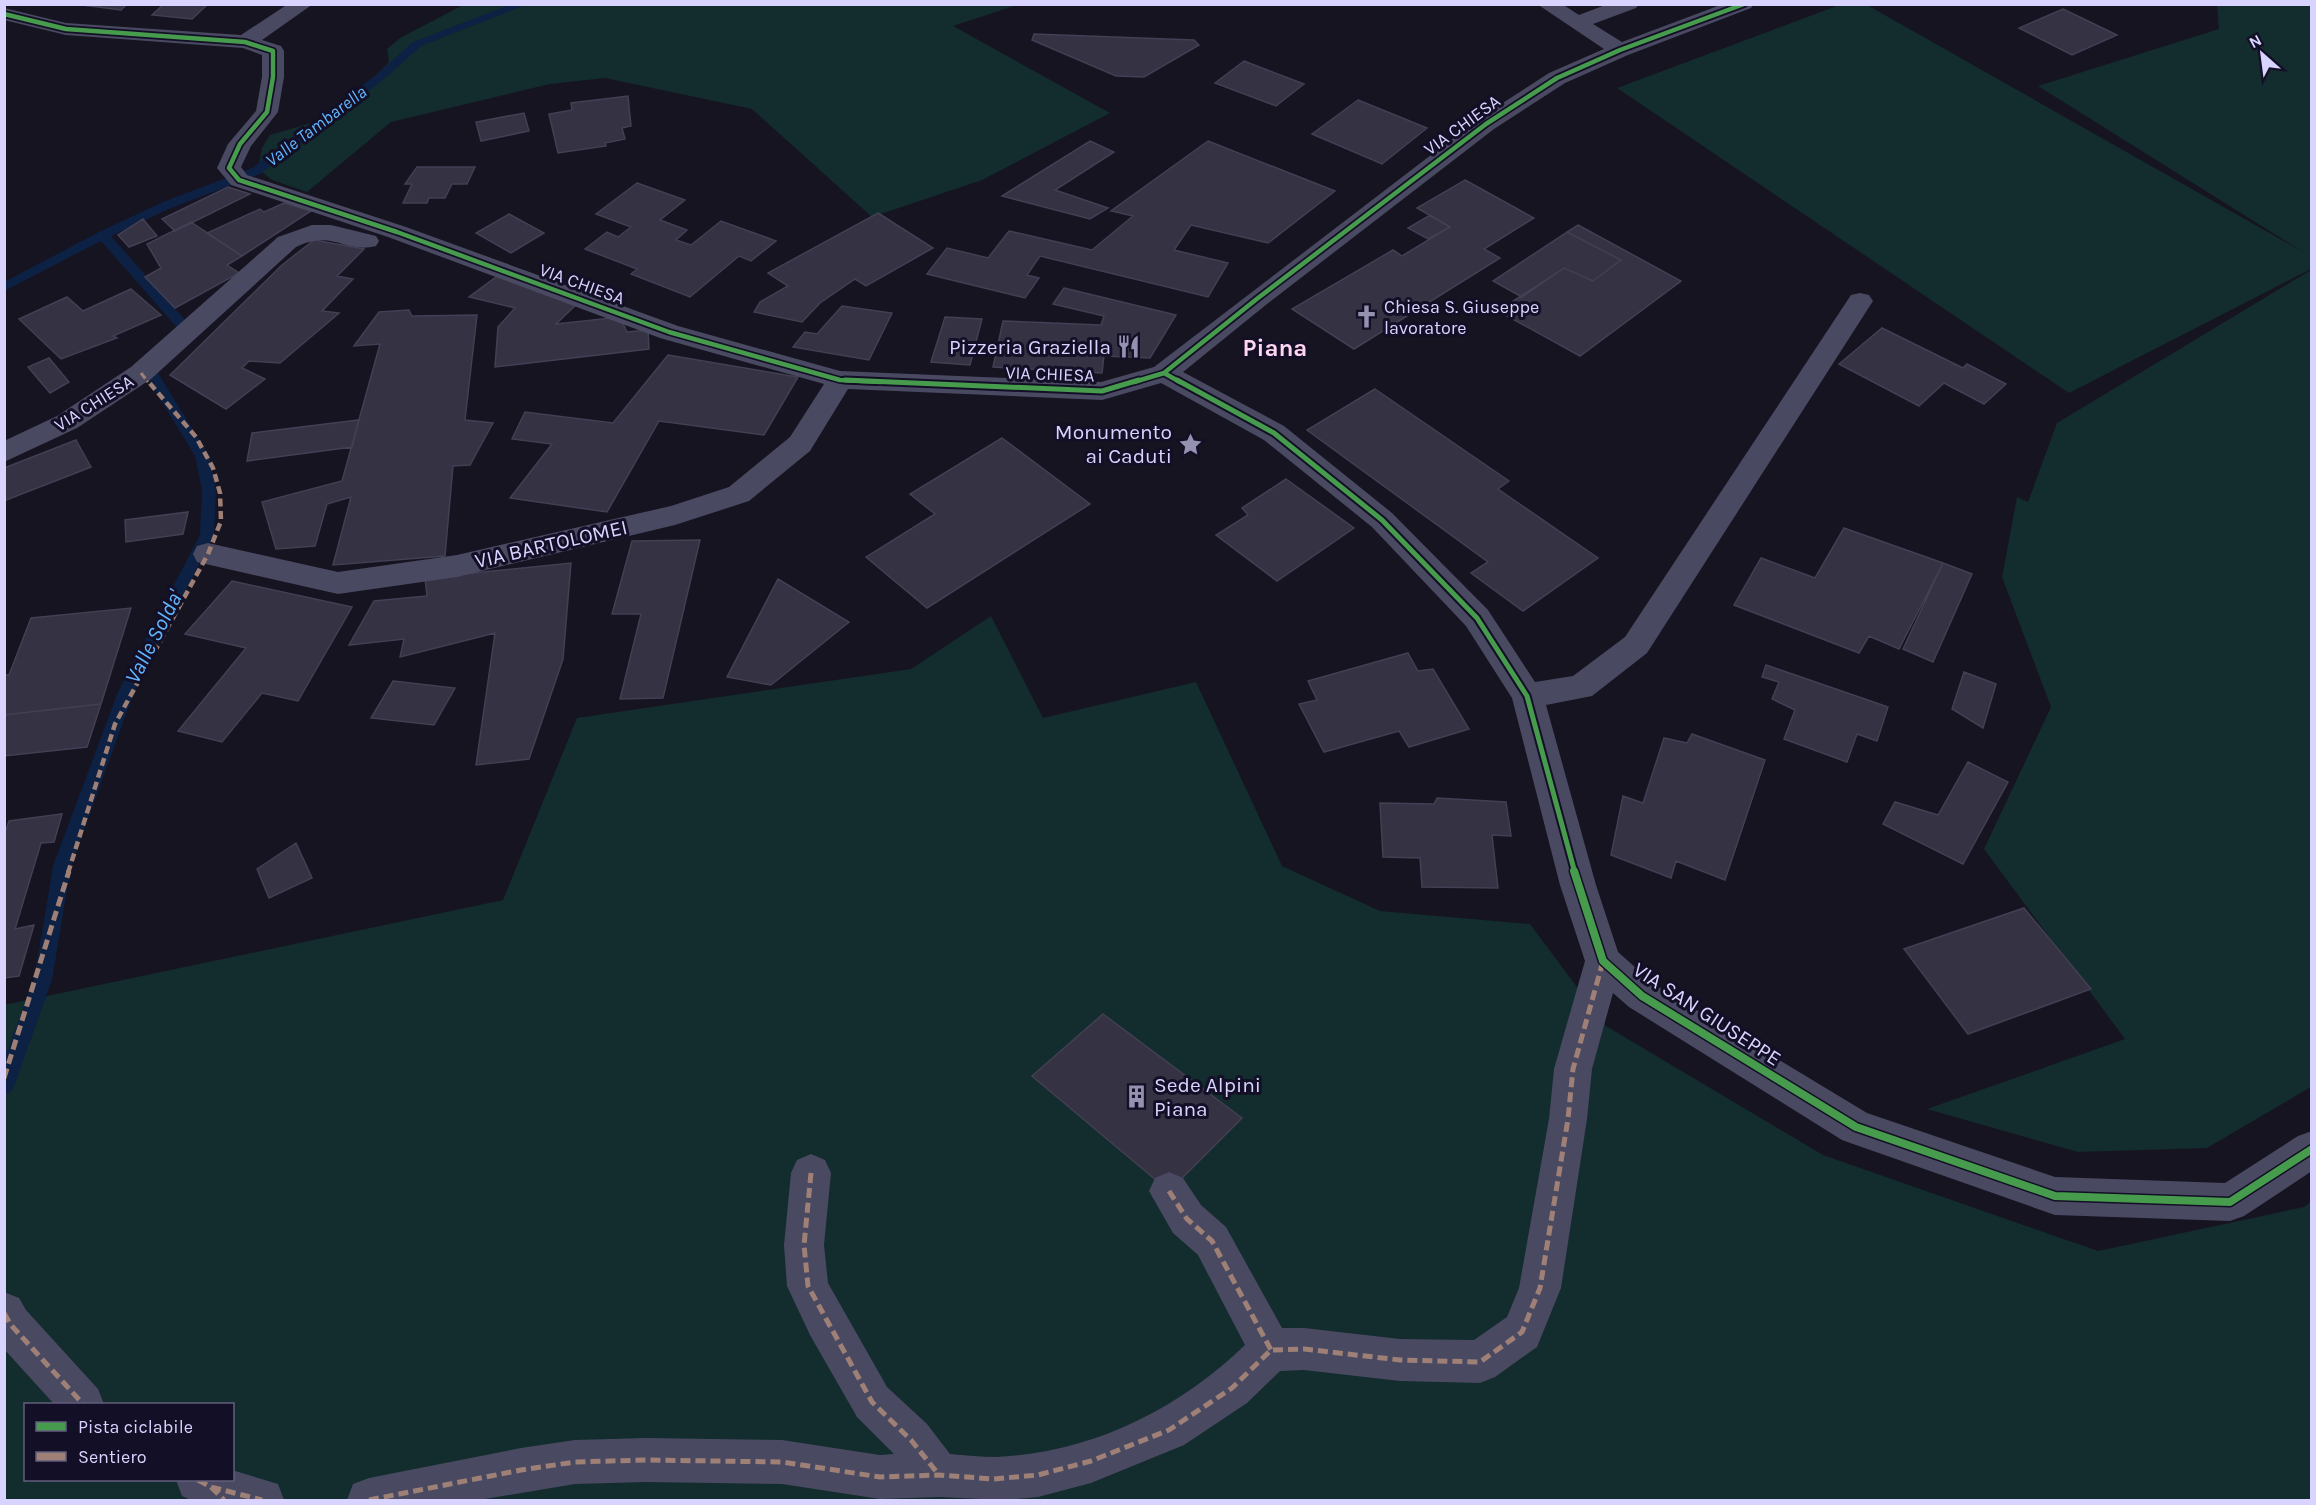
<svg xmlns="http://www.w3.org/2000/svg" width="2316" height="1505" font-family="Karla,sans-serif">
<rect width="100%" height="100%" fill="#161421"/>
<!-- green -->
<path fill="#132c2d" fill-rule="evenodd" d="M1842,4L1867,5L2303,252L2038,86L2219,29L2217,5H2311V269L2069,393L1617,88Z
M463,5H1017L953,26L1110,113L982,180L872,217L752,109L605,78L550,84L391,122L307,192L272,180L258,169L262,148L270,135L321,120L362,89L389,62L387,49L400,38Z
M2311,270V1087L2207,1148L2078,1152L1927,1109L2125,1039L1984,849L2051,707L2002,577L2017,497L2028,502L2057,423Z
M991,616L1043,718L1196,682L1282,866L1380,911L1530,924L1606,1026L1823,1155L2098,1251L2304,1207L2311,1202V1500H5L4,1005L503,900L577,718L911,669ZM26,1404H232V1480H26Z"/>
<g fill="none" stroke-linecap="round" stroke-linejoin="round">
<!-- stream -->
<path fill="#0d2144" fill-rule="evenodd" d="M512,4H528L421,46L384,79L260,174L171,208L111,236L192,328L194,331L185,343H175L173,340L180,331L101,241L4,291V282L99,232L163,202L252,168L376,75L413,42Z
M163,355L170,359L158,373L209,456L216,490L214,535L134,692L71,866L52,980L14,1086L11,1092L4,1095V1059L34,980L53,866L118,692L200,535L202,490L195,456L144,372L158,356Z"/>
</g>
<!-- building -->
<path fill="#343243" stroke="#433f54" stroke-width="1.5" d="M74,4H127L121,10Z
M164,4H208L192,19L152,15Z
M2063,9L2117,35L2072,55L2019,28Z
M1034,34L1194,40L1199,45L1144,77L1116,76L1032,40Z
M1244,61L1304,84L1276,106L1215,83Z
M628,96L631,126L622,128L625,139L605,143L606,146L558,153L549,114L572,110L571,103Z
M1358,100L1427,128L1382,164L1312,134Z
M524,113L529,131L481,141L476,122Z
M1090,141L1114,152L1055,190L1108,208L1090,219L1002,196Z
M1208,141L1335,191L1268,243L1191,225L1174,250L1228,263L1208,297L1040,256L1027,275L1039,278L1025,298L927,274L947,248L988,258L1009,231L1092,250L1133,216L1111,211Z
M417,167H475L467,184H452L445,198H429L427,203H403L412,184H405Z
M1465,180L1534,218L1484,249L1500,258L1354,349L1292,309L1393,250L1402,256L1450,227L1417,208Z
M637,183L685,200L660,220L687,230L676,240L691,245L721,221L776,241L751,261L739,256L690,297L631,274L637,269L585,249L607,232L618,237L631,227L596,214Z
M228,187L250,194L175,231L162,219Z
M284,203L311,211L242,256L207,233L260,209L264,212Z
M878,213L933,248L866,286L855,279L820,303L802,322L754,312L760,302L788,286L768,273Z
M509,214L544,233L511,253L476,233Z
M1430,215L1450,227L1428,239L1408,228Z
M143,219L157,236L129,247L118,235Z
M191,222L242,256L227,265L239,273L175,308L145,277L161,268L147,244Z
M1578,225L1681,281L1580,356L1498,311L1564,268L1593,281L1621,260L1567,232Z
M1567,232L1621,260L1593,281L1564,268L1522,297L1493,281Z
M314,240L364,249L337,276L353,279L322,311L339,313L280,363L249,361L242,368L265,379L226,409L170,375L282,265Z
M500,274L581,300L556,324L620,317L627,332L648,330L649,349L495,367L498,327L515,308L469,297Z
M1064,288L1176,315L1150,358L1104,356L1102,373L993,367L1003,321L1101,325L1104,316L1053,304Z
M131,289L161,315L113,336L117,338L61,359L19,319L67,297L83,311Z
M842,306L892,313L869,360L793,347L805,332L817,334Z
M409,310L412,316L477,315L465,420L493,423L470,465L453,466L445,556L333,565L351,497L327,504L315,546L276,549L262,502L342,481L380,344L354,346L379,312Z
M945,317L982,319L970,365L931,362Z
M1882,328L1963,368L1967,364L2006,384L1984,404L1944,383L1919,406L1839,364Z
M668,355L798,377L764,435L659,421L607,512L510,498L552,444L512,439L525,412L613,423Z
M49,358L69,382L50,393L28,367Z
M1375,389L1509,481L1498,489L1598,558L1523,611L1471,573L1488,562L1307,430Z
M359,420L352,447L247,461L252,433Z
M1002,438L1090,504L927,608L866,557L935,514L910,494Z
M76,440L91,467L4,501V468Z
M1286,479L1354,528L1277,581L1216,535L1248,515L1242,508Z
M188,512L183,534L126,542L125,520Z
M1844,528L1943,563L1899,649L1869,636L1859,653L1734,605L1761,558L1815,578Z
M700,540L663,698L620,699L641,614H612L632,541Z
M571,563L563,659L529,759L476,765L495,633L400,657L404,639L349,645L374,601L427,596L425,578Z
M1943,563L1972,574L1933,662L1903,649Z
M778,579L849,622L771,685L727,677Z
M232,581L352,607L298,701L262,693L222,742L178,731L246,648L185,634Z
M131,608L101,704L4,715V675H9L31,618Z
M1408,653L1418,671L1433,669L1469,729L1409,747L1399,731L1324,752L1299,704L1317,700L1308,681Z
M1766,665L1888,707L1877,741L1857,734L1847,762L1784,739L1795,710L1772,699L1779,682L1762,677Z
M1964,672L1996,684L1983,728L1952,709Z
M393,681L455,688L434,725L371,718Z
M101,704L87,747L4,756V715Z
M1692,734L1765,760L1725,880L1676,861L1671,878L1611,855L1623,796L1643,803L1664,738L1687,743Z
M1968,762L2008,782L1963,864L1883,824L1895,802L1938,815Z
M1437,798L1506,802L1511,836L1492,835L1498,888L1422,887L1420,858L1383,857L1380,803L1434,804Z
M62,814L54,842L41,843L15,929L34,925L19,976L4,978V836L9,821Z
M296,843L312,878L269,898L257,869Z
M2024,908L2091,989L1968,1034L1904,949Z
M1103,1014L1242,1118L1169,1191L1032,1076Z"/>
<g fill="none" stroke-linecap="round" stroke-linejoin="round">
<!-- minor -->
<path fill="#4a4962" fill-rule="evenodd" d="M288,4H313L262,40L281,46L284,51V77L278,112L251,146L241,167L247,175L406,227L678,326L840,371L1101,382L1154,367L1478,119L1549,73L1604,49L1537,4H1562L1579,15L1608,4H1639L1636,8L1593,24L1622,42L1723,4H1754L1751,8L1628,55L1565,83L1494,129L1267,304L1183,372L1284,426L1392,513L1488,610L1535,682L1573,676L1625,637L1851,295L1860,293L1869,295L1873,301L1647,653L1592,696L1546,705L1596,885L1618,952L1655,985L1867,1113L2055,1177L2225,1183L2298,1136L2312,1131V1171L2244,1216L2230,1221L2055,1215L1856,1145L1842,1140L1629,1007L1613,993L1592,1069L1587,1119L1561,1288L1537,1347L1495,1377L1480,1383L1400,1381L1304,1370L1280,1371L1247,1403L1184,1445L1091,1483L1038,1497L1003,1500L939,1497L880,1499L782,1484L646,1482L575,1484L479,1500H347L353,1484L369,1478L521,1448L575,1440L646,1438L782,1440L880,1455L894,1454L857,1417L810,1335L787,1286L784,1245L791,1173L797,1160L811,1154L825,1160L831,1173L824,1245L828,1283L887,1387L927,1424L950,1454C965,1455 981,1457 996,1457C1090,1453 1178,1410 1245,1345L1198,1255L1173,1233L1149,1191L1155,1178L1169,1172L1183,1178L1201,1205L1226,1227L1282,1328H1304L1400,1339L1474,1340L1507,1317L1519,1288L1549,1119L1554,1069L1585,961L1560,885L1512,698L1466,626L1372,527L1264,440L1161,383L1102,400L848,389L810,451L749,501L675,525L457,577L338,594L197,562L193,554L197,546L208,543L338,572L457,555L671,506L729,487L790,437L824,384L660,338L388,237L231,185L217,168L228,144L256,111L262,77V55L243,48L66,35L4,20V8L66,23L241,35Z
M312,225H331L376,236L379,241L376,246C344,254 334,229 296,247L151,379L77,428L4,462V441L57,416L131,367L278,237Z
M4,1292L19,1298L26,1310L98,1389L104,1404H54L4,1349Z
M232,1470L278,1484L284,1500H191L182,1496L176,1480H232Z"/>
<!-- quiet-far2 -->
<path stroke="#9e8076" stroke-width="3" stroke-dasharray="7 3" stroke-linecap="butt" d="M141,373L148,382"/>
<!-- quiet-far1 -->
<path stroke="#9e8076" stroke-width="4.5" stroke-dasharray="8 4.5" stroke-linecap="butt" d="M68,873L115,724L208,554L221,521L220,493L213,468L196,437L147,380"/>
<!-- quiet -->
<path stroke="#9e8076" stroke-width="5" stroke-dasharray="10 5" stroke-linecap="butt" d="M4,1078L69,871
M811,1173L804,1245L808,1286L872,1402L911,1440L939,1475
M1169,1191L1187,1219L1212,1241L1271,1350
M4,1313L11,1325L83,1404
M198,1480L211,1487L262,1500
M211,1487L224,1500
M369,1500L521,1470L575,1462L646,1460L782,1462L880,1477L939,1475L994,1479L1038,1475L1091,1461L1169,1430L1232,1388L1271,1350L1304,1349L1400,1360L1480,1362L1522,1332L1540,1288L1568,1119L1573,1069L1603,961"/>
<defs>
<path id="cycleway-far2" d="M4,14L66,29L245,42L273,51V77L267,112L240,144L229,168L239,180L397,232L669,332L840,380L881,382
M1164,373L1180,382
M1134,382L1164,373L1258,298L1486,124L1557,78L1620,50L1744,4"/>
<path id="cycleway-far1" d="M845,380L1102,391L1139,380
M1177,380L1274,433L1382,520L1477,618L1527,696L1575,873"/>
<path id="cycleway" d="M1574,871L1603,961L1642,996L1856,1127L2055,1196L2230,1202L2312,1149"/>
</defs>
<!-- cycleway-far2 casing -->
<use href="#cycleway-far2" stroke="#130f26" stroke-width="8"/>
<!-- cycleway-far1 casing -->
<use href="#cycleway-far1" stroke="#130f26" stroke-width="9"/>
<!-- cycleway casing -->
<use href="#cycleway" stroke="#130f26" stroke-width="11"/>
<!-- cycleway-far2 -->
<use href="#cycleway-far2" stroke="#469c4c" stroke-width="4.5"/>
<!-- cycleway-far1 -->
<use href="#cycleway-far1" stroke="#469c4c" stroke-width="5"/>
<!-- cycleway -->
<use href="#cycleway" stroke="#469c4c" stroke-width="8"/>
</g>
<!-- icons -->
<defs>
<symbol id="church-bare" viewBox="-9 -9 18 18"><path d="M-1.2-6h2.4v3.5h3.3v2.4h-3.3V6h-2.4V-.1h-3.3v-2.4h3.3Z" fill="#9591b1" stroke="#130f26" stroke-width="2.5" paint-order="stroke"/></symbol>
<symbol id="restaurant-bare" viewBox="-9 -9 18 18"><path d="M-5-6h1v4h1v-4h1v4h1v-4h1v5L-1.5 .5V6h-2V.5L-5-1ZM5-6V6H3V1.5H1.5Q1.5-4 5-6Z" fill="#9591b1" stroke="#130f26" stroke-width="2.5" paint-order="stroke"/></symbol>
<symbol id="sight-bare" viewBox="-9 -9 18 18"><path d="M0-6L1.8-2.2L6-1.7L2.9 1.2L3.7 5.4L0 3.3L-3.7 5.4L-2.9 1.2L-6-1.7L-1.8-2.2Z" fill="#9591b1" stroke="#130f26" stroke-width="2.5" paint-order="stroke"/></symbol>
<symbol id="building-bare" viewBox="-9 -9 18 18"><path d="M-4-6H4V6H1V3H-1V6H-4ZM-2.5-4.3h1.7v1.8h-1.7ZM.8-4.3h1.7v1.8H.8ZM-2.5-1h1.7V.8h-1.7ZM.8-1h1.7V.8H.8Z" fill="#9591b1" stroke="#130f26" stroke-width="2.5" paint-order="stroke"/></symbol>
</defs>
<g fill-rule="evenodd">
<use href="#church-bare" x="1350" y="300" width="33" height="33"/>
<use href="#restaurant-bare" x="1112" y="330" width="33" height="33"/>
<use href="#sight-bare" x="1174" y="428" width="33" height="33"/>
<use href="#building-bare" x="1120" y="1080" width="33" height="33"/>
</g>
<g text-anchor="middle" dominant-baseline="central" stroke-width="6" stroke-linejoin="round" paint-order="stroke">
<!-- far-street labels -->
<g font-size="18" fill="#d9d4ff" stroke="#130f26">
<text transform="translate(1462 125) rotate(-36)">VIA CHIESA</text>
<text transform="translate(582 284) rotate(20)">VIA CHIESA</text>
<text transform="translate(1050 374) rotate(2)">VIA CHIESA</text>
<text transform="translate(94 403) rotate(-32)">VIA CHIESA</text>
</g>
<!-- far-water labels -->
<g font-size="18" font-style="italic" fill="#62b6ff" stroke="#130f26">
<text transform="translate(316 126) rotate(-37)">Valle Tambarella</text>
</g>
<!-- far-poi labels -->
<g font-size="18" fill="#d9d4ff" stroke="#130f26" text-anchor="start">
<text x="1384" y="307">Chiesa S. Giuseppe<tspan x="1384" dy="21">lavoratore</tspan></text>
</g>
<!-- poi labels -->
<g font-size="21" fill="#d9d4ff" stroke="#130f26" text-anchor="end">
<text x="1111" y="347">Pizzeria Graziella</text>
<text x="1172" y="432">Monumento<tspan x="1172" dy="24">ai Caduti</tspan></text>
<text x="1154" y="1085" text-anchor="start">Sede Alpini<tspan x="1154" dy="24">Piana</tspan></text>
</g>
<!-- street labels -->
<g font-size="21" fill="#d9d4ff" stroke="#130f26">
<text transform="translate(551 544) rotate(-13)">VIA BARTOLOMEI</text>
<text transform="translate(1707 1014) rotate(33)">VIA SAN GIUSEPPE</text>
</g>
<!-- water labels -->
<g font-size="22" font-style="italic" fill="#62b6ff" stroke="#130f26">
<text transform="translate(154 637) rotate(-63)">Valle Solda'</text>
</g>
<!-- quarter labels -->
<g font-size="24" font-weight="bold" fill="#ffd6f0" stroke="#130f26">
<text x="1275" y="348">Piana</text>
</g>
</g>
<!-- border -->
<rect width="2316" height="1505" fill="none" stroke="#d9d4ff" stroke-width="12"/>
<!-- legend -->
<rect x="24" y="1403" width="210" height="78" fill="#130f26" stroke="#625e7d" stroke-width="1.5"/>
<rect x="36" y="1422" width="30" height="9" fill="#469c4c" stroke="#625e7d" stroke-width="1.5"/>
<text x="78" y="1433" font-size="18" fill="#d9d4ff">Pista ciclabile</text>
<rect x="36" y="1452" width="30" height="9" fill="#9e8076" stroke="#625e7d" stroke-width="1.5"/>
<text x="78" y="1463" font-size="18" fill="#d9d4ff">Sentiero</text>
<!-- north arrow -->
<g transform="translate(2262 54) rotate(332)" stroke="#130f26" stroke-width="4.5" paint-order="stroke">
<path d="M0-4.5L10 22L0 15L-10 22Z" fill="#d9d4ff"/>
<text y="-9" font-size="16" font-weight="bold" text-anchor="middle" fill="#d9d4ff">N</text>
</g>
</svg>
